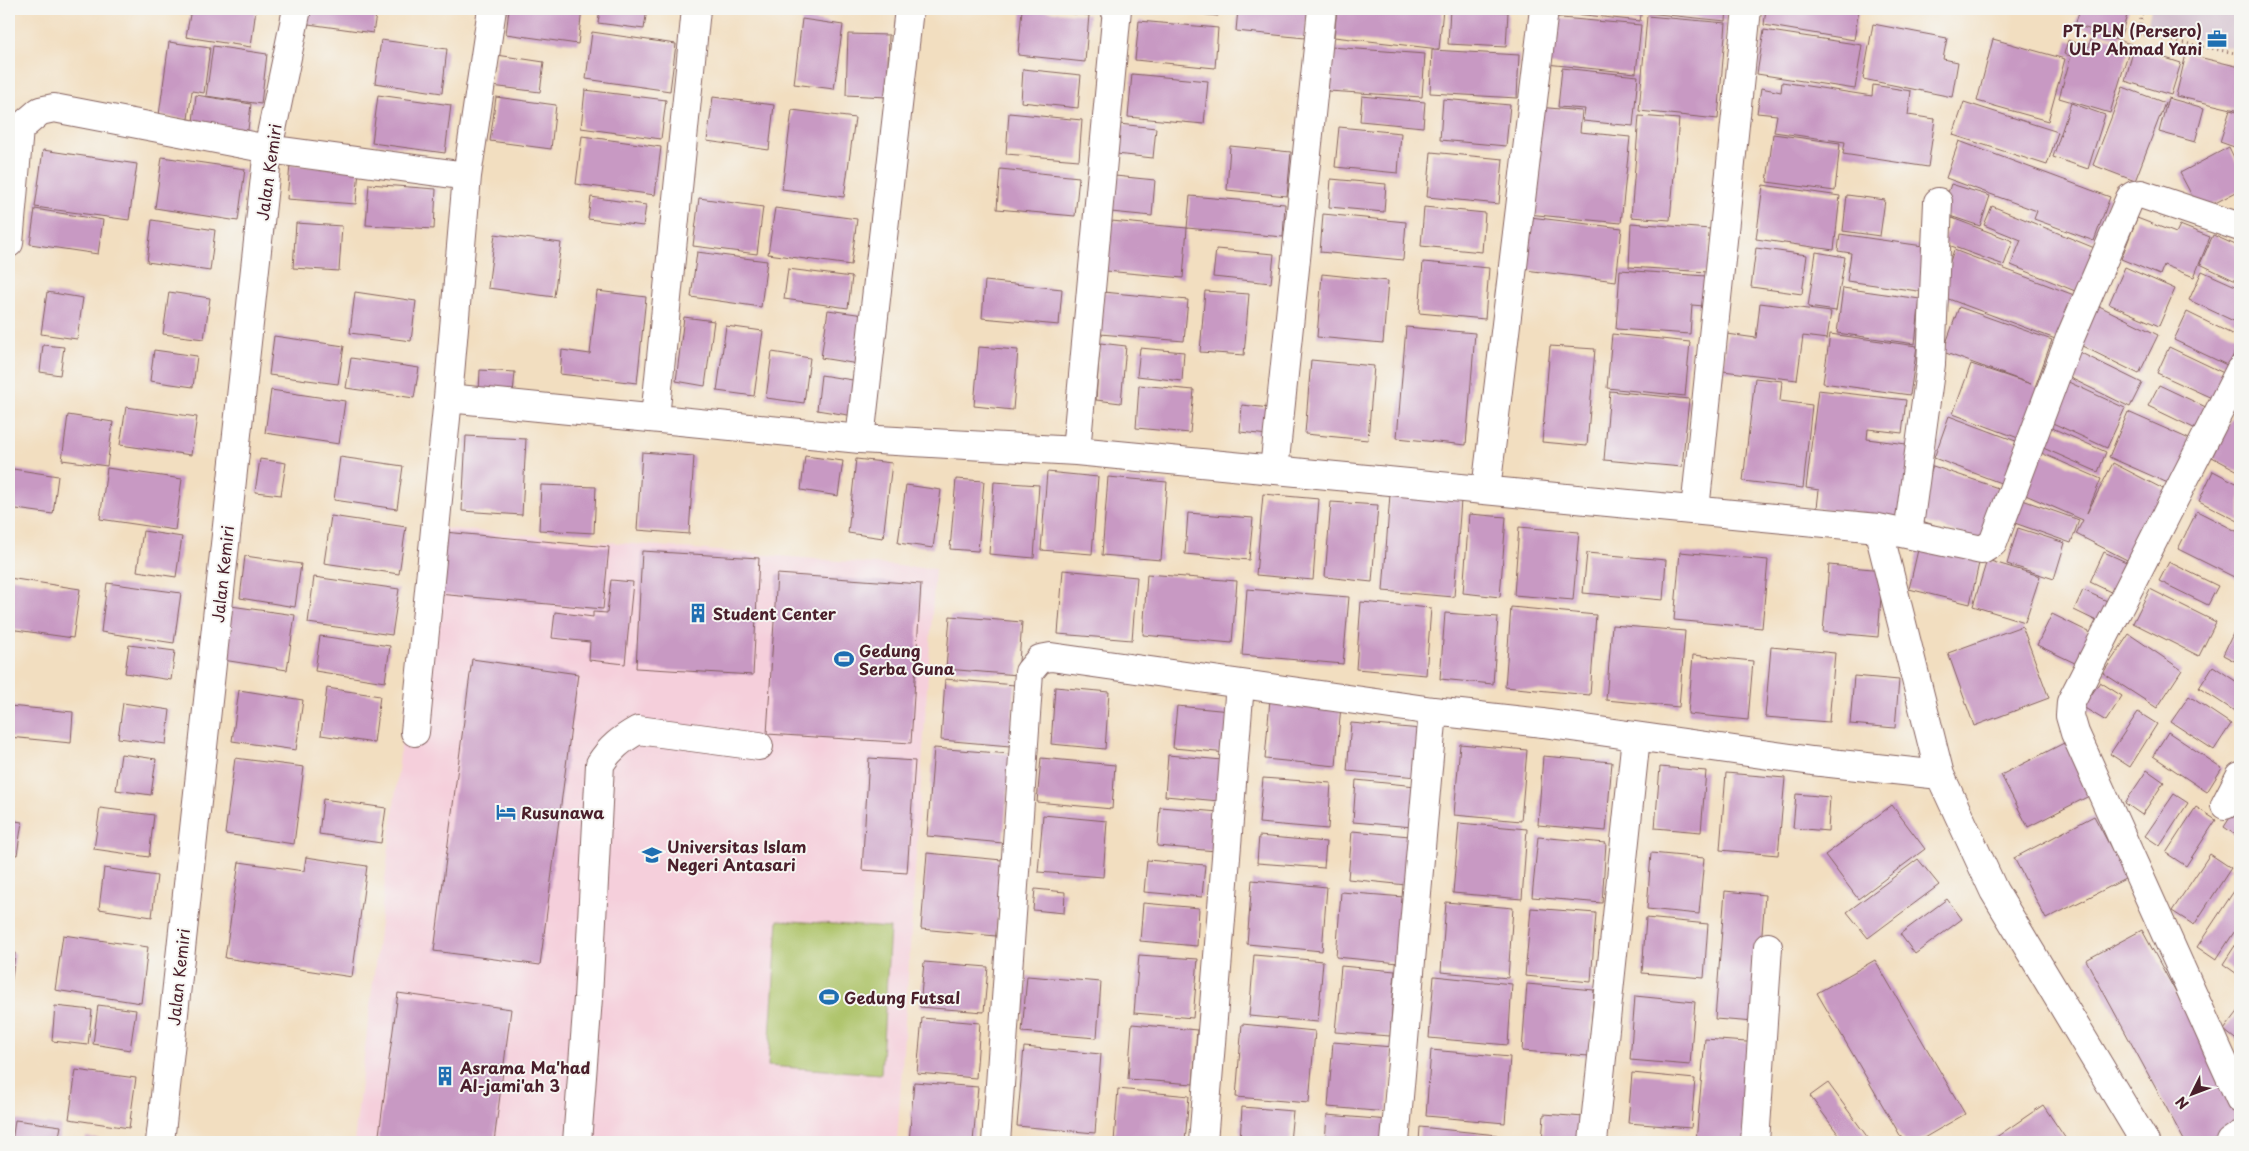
<svg xmlns="http://www.w3.org/2000/svg" width="2249" height="1151" font-family="'Playpen Sans',sans-serif">
<rect width="100%" height="100%" fill="#f6f6f2"/>
<filter id="ink" filterUnits="userSpaceOnUse"><feTurbulence type="fractalNoise" baseFrequency=".02" numOctaves="2"/><feDisplacementMap in="SourceGraphic" scale="10" xChannelSelector="R" yChannelSelector="G"/><feConvolveMatrix kernelMatrix="1 2 1 2 8 2 1 2 1" color-interpolation-filters="sRGB"/></filter>
<filter id="wash" filterUnits="userSpaceOnUse"><feTurbulence type="fractalNoise" baseFrequency=".0096" numOctaves="4" result="noise"/><feDisplacementMap in="SourceGraphic" scale="20" xChannelSelector="R" yChannelSelector="G"/><feGaussianBlur stdDeviation="1.12" result="paint"/><feColorMatrix in="noise" values="0 0 0 0 0 0 0 0 0 0 0 0 0 0 0 0 0 1.4 0 .05"/><feComposite in="paint" operator="in"/></filter>
<g filter="url(#wash)">
<rect width="100%" height="100%" fill="#f2dec0"/>
<!-- built -->
<path fill="#f5cfdb" d="M427,527L935,569L897,1142H354Z"/>
<!-- industrial -->
<path fill="#d1bdcc" d="M2151,9H2240V50L2147,28Z"/>
<!-- green -->
<path fill="#acc266" stroke="#7b7048" d="M778,920L890,928L881,1074L768,1066Z"/>
<g id="blocks">
<!-- building -->
<path fill="#c899c3" d="M191,9H256L251,47L186,37Z
M303,9H377L373,33L301,23Z
M509,9H582L578,44L506,34Z
M600,9H647L644,29L598,23Z
M1022,9L1089,15L1085,62L1018,55Z
M1153,9H1218V16Z
M1238,9H1308L1305,38L1236,31Z
M1337,9H1443L1439,49L1334,37Z
M1450,9L1508,12L1506,47L1448,44Z
M1558,9H1642L1640,21L1557,12Z
M1648,9H1727L1726,21L1647,13Z
M1766,9H1859L1854,40L1764,25Z
M2080,9H2129L2120,38L2075,25Z
M1647,16L1726,23L1718,119L1639,111Z
M1550,17L1641,25L1636,73L1546,64Z
M802,19L843,25L834,89L794,84Z
M1139,21L1218,28L1215,68L1135,60Z
M1873,24L1947,38L1943,59L1958,62L1952,97L1863,79Z
M1764,30L1862,45L1855,89L1757,74Z
M592,32L676,44L670,91L586,79Z
M2093,33L2131,44L2110,113L2059,98L2071,56L2064,54L2068,40L2089,47Z
M848,34L889,35L887,97L846,95Z
M1993,39L2065,59L2048,121L1977,101Z
M381,40L447,49L442,93L375,83Z
M169,42L210,48L204,93L192,91L188,119L159,115Z
M213,46L267,54L261,104L206,96Z
M1331,47L1425,54L1422,97L1328,91Z
M2134,48L2181,63L2171,95L2125,81Z
M1432,50L1519,55L1517,98L1430,93Z
M2186,54L2240,67V111L2176,96Z
M497,55L544,62L540,92L492,86Z
M1562,68L1638,76L1633,126L1583,121L1585,109L1558,107Z
M1023,69L1081,75L1078,108L1021,102Z
M1132,74L1208,81L1204,124L1128,117Z
M1782,82L1872,96L1873,85L1911,91L1908,115L1935,119L1928,167L1843,154L1845,142L1774,132L1777,115L1757,113L1761,88L1781,92Z
M2123,87L2165,103L2135,181L2093,165Z
M585,90L666,100L661,139L581,128Z
M196,95L251,104L248,130L193,122Z
M378,95L451,105L445,153L372,143Z
M1362,96L1425,102L1423,127L1360,121Z
M496,97L556,105L551,149L490,141Z
M713,97L774,105L769,150L707,141Z
M2168,98L2204,108L2195,142L2159,132Z
M1443,99L1510,105L1506,146L1440,140Z
M1964,102L2058,132L2047,165L1953,135Z
M2071,103L2105,115L2088,169L2053,157Z
M1538,107L1582,111L1580,132L1630,137L1621,223L1527,214Z
M792,110L855,118L844,197L782,189Z
M2230,110L2240,113V149L2220,142Z
M1009,113L1082,120L1079,160L1006,154Z
M1639,116L1679,119L1670,220L1631,217Z
M1119,124L1156,128L1153,158L1116,154Z
M1339,127L1401,133L1398,173L1335,167Z
M1773,134L1840,143L1835,191L1767,182Z
M582,136L661,147L655,195L576,184Z
M1959,141L2110,197L2094,241L2034,219L2037,211L1946,178Z
M1230,146L1291,152L1287,196L1227,190Z
M2229,147L2240,170V190L2200,211L2180,173Z
M43,150L137,164L129,220L35,207Z
M1431,152L1503,159L1499,204L1427,197Z
M162,157L245,169L238,221L155,208Z
M290,165L359,170L356,204L287,199Z
M1000,169L1079,177L1075,216L997,209Z
M1115,176L1155,180L1152,216L1111,212Z
M1331,179L1386,184L1384,212L1329,207Z
M369,184L436,189L434,229L366,225Z
M1951,184L1990,196L1980,226L1941,213Z
M1763,185L1840,196L1834,250L1756,239Z
M1847,195L1885,200L1880,236L1843,231Z
M1190,196L1285,204L1283,237L1187,228Z
M591,197L646,205L643,226L588,219Z
M699,198L763,207L757,254L693,246Z
M1992,206L2097,249L2080,293L2011,265L2021,240L1984,225Z
M1424,207L1485,213L1482,252L1421,246Z
M775,208L857,219L851,265L768,254Z
M35,209L103,220L98,254L30,244Z
M1323,214L1406,222L1403,260L1320,252Z
M1530,217L1622,228L1616,281L1525,270Z
M1952,218L2013,241L2004,265L1943,243Z
M2137,218L2176,233L2180,225L2210,237L2194,277L2164,265L2160,275L2121,259Z
M152,220L215,230L210,271L147,262Z
M1111,221L1187,228L1183,278L1106,271Z
M296,223L342,226L339,271L293,268Z
M1631,223L1710,229L1708,272L1629,267Z
M495,234L561,243L554,297L488,288Z
M1840,234L1930,247L1925,292L1847,281L1851,253L1838,251Z
M2213,235L2240,247V283L2200,264Z
M1756,248L1807,255L1802,294L1751,287Z
M1216,249L1274,254L1271,283L1213,277Z
M1954,250L2074,295L2058,340L1938,295Z
M697,252L767,261L761,307L691,297Z
M1816,252L1845,257L1836,311L1808,307Z
M1423,262L1489,268L1485,319L1419,313Z
M2125,267L2175,289L2159,326L2109,304Z
M788,269L852,277L848,308L784,299Z
M1620,270L1706,276L1704,306L1692,305L1690,334L1616,329Z
M2202,271L2240,288V324L2189,300Z
M1322,274L1388,281L1383,343L1317,337Z
M985,281L1062,289L1059,325L982,318Z
M1843,288L1920,299L1915,344L1837,333Z
M597,291L646,297L637,383L560,374L562,350L590,354Z
M1205,291L1249,294L1244,355L1200,352Z
M47,292L83,298L77,339L41,334Z
M169,292L210,298L204,339L163,334Z
M355,292L416,301L411,341L350,333Z
M1103,292L1188,300L1184,341L1100,334Z
M1760,303L1831,312L1827,339L1803,336L1797,380L1723,371L1727,334L1756,338Z
M2093,303L2158,335L2139,374L2074,342Z
M1959,307L2052,340L2035,387L2039,388L2021,439L1953,414L1971,364L2031,384L1943,352Z
M828,310L864,315L858,364L821,358Z
M2187,312L2240,338L2229,366L2174,340Z
M684,317L714,321L705,386L676,381Z
M726,326L763,331L754,396L717,391Z
M1406,327L1475,333L1466,445L1397,438Z
M1612,334L1690,342L1685,396L1607,388Z
M1830,334L1917,346L1910,395L1823,383Z
M274,336L344,346L338,384L269,375Z
M1100,343L1126,346L1121,403L1096,400Z
M43,345L64,347L60,375L40,372Z
M1550,346L1595,349L1587,446L1542,442Z
M979,347L1018,350L1013,410L974,406Z
M2169,347L2228,375L2216,400L2157,373Z
M1140,348L1184,352L1182,381L1137,376Z
M2073,349L2142,383L2130,407L2062,374Z
M154,350L197,356L193,387L150,381Z
M772,352L810,358L804,403L766,398Z
M351,358L419,368L414,398L346,388Z
M1311,360L1374,366L1368,440L1305,434Z
M480,370L515,372L513,394L479,392Z
M821,375L859,381L854,416L817,410Z
M1755,378L1782,381L1780,401L1812,405L1803,488L1743,481Z
M2062,379L2125,408L2107,448L2044,419Z
M1139,385L1194,390L1190,433L1136,428Z
M2159,385L2210,409L2200,431L2148,406Z
M271,390L345,401L339,444L265,433Z
M1818,390L1906,400L1902,433L1868,429L1867,439L1914,445L1905,519L1817,508L1819,490L1806,488Z
M1610,391L1689,399L1682,467L1604,460Z
M1242,405L1270,408L1268,435L1240,432Z
M126,407L197,417L191,455L120,445Z
M2236,408L2240,410V472L2212,457Z
M2128,412L2196,442L2177,487L2109,457Z
M68,415L113,422L107,466L62,460Z
M1949,416L2021,443L2006,485L1934,458Z
M2050,427L2106,452L2098,472L2041,447Z
M466,436L526,439L522,515L462,511Z
M642,452L694,456L689,534L637,530Z
M2039,452L2101,479L2087,513L2113,463L2171,493L2135,564L2076,534L2083,520L2021,493Z
M805,456L843,461L838,496L801,490Z
M340,457L403,466L397,509L334,500Z
M260,459L286,463L281,495L255,492Z
M856,459L892,463L883,538L848,533Z
M1933,466L2004,490L1987,543L1916,519Z
M107,468L182,479L175,530L100,519Z
M13,469L58,476L53,514L9,508Z
M2213,471L2240,485V522L2199,501Z
M1047,472L1098,477L1092,554L1041,550Z
M1108,477L1167,482L1161,560L1102,555Z
M956,479L984,481L978,551L950,549Z
M994,482L1039,485L1034,558L989,554Z
M541,485L596,487L594,533L539,530Z
M906,485L941,490L933,548L898,543Z
M1263,494L1319,499L1313,580L1256,575Z
M1390,494L1461,500L1454,597L1383,591Z
M2017,498L2079,520L2071,543L2009,521Z
M1331,502L1378,505L1372,582L1325,577Z
M2197,511L2240,533V580L2178,549Z
M1188,513L1253,518L1249,560L1185,554Z
M1469,514L1506,517L1500,597L1463,593Z
M331,516L406,527L399,574L324,563Z
M1519,527L1579,532L1573,600L1514,595Z
M2018,528L2065,543L2054,579L2007,564Z
M143,531L182,537L176,577L137,571Z
M444,532L609,547L603,609L438,594Z
M1920,541L1981,554L1970,604L1909,589Z
M642,551L759,558L753,675L636,668Z
M1680,552L1768,560L1762,628L1674,620Z
M2104,552L2135,566L2121,597L2090,582Z
M1587,553L1666,560L1663,600L1583,593Z
M245,556L301,564L295,607L240,598Z
M1987,560L2040,576L2025,622L1973,606Z
M2169,562L2218,586L2208,605L2159,581Z
M1829,565L1883,570L1878,637L1823,632Z
M1063,570L1137,577L1132,640L1058,634Z
M777,574L921,584L911,743L767,734Z
M1147,574L1237,581L1232,643L1143,635Z
M314,577L399,589L392,635L308,623Z
M9,578L80,589L73,638L9,629Z
M611,580L633,582L625,664L589,660L590,642L552,638L555,612L593,617V612L607,613Z
M107,583L181,593L174,643L101,632Z
M1247,589L1349,597L1343,664L1242,655Z
M2150,589L2216,622L2199,656L2133,623Z
M2083,590L2116,605L2107,626L2074,610Z
M1361,602L1431,608L1426,675L1356,669Z
M231,606L295,615L287,670L223,660Z
M1511,607L1596,615L1590,695L1505,687Z
M1445,613L1498,617L1493,684L1440,679Z
M2052,614L2091,633L2077,664L2037,645Z
M950,616L1022,622L1018,675L946,669Z
M1612,625L1685,631L1679,707L1606,700Z
M2237,625L2240,627V664L2223,655Z
M2022,626L2049,698L1974,726L1948,653Z
M2129,634L2182,670L2157,708L2103,673Z
M320,636L390,646L385,682L315,671Z
M129,645L175,651L171,680L125,673Z
M1771,647L1835,653L1829,722L1765,717Z
M1693,655L1753,661L1748,720L1688,714Z
M472,659L578,674L540,965L434,951Z
M2213,666L2240,684V705L2236,712L2199,688Z
M1854,676L1899,680L1895,728L1850,724Z
M945,679L1015,685L1010,746L941,740Z
M2100,682L2122,696L2106,721L2083,707Z
M1055,687L1109,692L1105,749L1051,744Z
M327,688L380,696L374,743L321,735Z
M239,690L303,700L296,750L232,741Z
M2189,696L2231,724L2214,750L2171,722Z
M1270,699L1341,705L1336,766L1265,759Z
M123,703L170,710L166,744L118,738Z
M9,706L73,712L71,743L9,737Z
M1177,706L1230,711L1227,753L1173,748Z
M2138,712L2157,724L2130,767L2110,754Z
M1351,723L1422,729L1418,777L1347,771Z
M2168,732L2222,768L2207,792L2153,756Z
M2068,741L2095,793L2028,827L2001,775Z
M1460,744L1527,750L1521,821L1454,815Z
M934,748L1011,754L1003,843L927,836Z
M121,754L156,759L151,795L116,790Z
M1168,755L1222,760L1219,801L1165,796Z
M1543,756L1612,762L1606,831L1538,825Z
M235,758L304,767L294,844L225,834Z
M869,758L915,761L907,873L862,870Z
M1041,758L1115,765L1112,809L1037,802Z
M1660,767L1706,771L1701,832L1655,828Z
M2147,770L2164,782L2142,815L2125,803Z
M1726,773L1785,778L1778,855L1720,850Z
M1263,778L1331,783L1328,829L1259,823Z
M1356,780L1416,786L1413,827L1353,822Z
M1796,794L1830,797L1828,831L1793,828Z
M2174,794L2188,803L2160,846L2145,836Z
M323,799L386,808L381,843L319,834Z
M2240,802V838L2224,827Z
M1892,805L1925,849L1858,899L1825,855Z
M1160,807L1219,812L1216,851L1157,846Z
M2196,807L2216,820L2186,866L2166,853Z
M100,808L154,815L149,857L94,849Z
M1043,815L1107,821L1103,877L1038,872Z
M2094,816L2127,878L2046,919L2014,858Z
M9,820L22,822L17,855L9,854Z
M1459,823L1527,829L1522,899L1453,893Z
M1352,831L1410,836L1406,885L1348,879Z
M1259,836L1326,842L1324,868L1257,863Z
M1538,837L1606,843L1602,903L1532,897Z
M927,853L1002,860L996,936L921,929Z
M1651,853L1704,858L1699,914L1647,909Z
M2210,854L2231,868L2194,925L2172,911Z
M306,857L367,866L352,977L225,958L239,862L304,871Z
M1918,859L1939,885L1868,938L1847,912Z
M1147,860L1205,865L1202,897L1144,892Z
M104,868L157,876L152,917L99,909Z
M1252,880L1327,887L1322,951L1247,944Z
M2240,882V923L2216,960L2197,947Z
M1035,889L1065,892L1064,913L1033,910Z
M1725,891L1765,895L1755,1022L1715,1019Z
M1341,892L1404,897L1399,963L1336,957Z
M1947,899L1962,919L1915,954L1900,934Z
M1446,902L1513,908L1508,978L1441,972Z
M1143,903L1199,908L1197,946L1140,941Z
M1531,908L1596,913L1591,982L1525,976Z
M1646,918L1708,924L1704,978L1642,973Z
M2142,930L2240,1111V1128L2213,1142H2185L2086,960Z
M63,935L148,947L141,1003L55,990Z
M2240,938V976L2223,964Z
M9,952L15,953L10,993H9Z
M1139,955L1198,959L1193,1018L1134,1013Z
M1254,955L1323,961L1318,1022L1249,1016Z
M1875,960L1965,1114L1917,1142H1904L1817,993Z
M924,962L988,967L984,1012L920,1007Z
M1341,966L1395,971L1390,1036L1335,1032Z
M1027,976L1101,982L1097,1038L1022,1032Z
M1434,976L1512,984L1508,1045L1429,1038Z
M1527,984L1594,990L1589,1056L1522,1051Z
M398,993L511,1009L494,1142H378Z
M1635,996L1695,1002L1690,1065L1630,1060Z
M98,1005L136,1010L130,1050L93,1044Z
M55,1006L92,1010L88,1045L52,1041Z
M2240,1009V1043L2224,1030Z
M922,1018L980,1023L976,1078L917,1073Z
M1132,1024L1197,1030L1193,1084L1128,1079Z
M1242,1024L1315,1031L1309,1103L1236,1097Z
M1705,1039L1760,1043L1752,1142H1696Z
M1333,1042L1392,1047L1387,1112L1328,1107Z
M1024,1047L1101,1054L1095,1133L1017,1126Z
M1431,1050L1510,1057L1505,1123L1426,1116Z
M76,1070L136,1078L129,1128L69,1119Z
M1632,1073L1695,1079L1691,1128L1628,1123Z
M914,1082L978,1087L973,1142H909Z
M1828,1083L1871,1142H1844L1810,1096Z
M1118,1089L1189,1096L1185,1142H1114Z
M2043,1105L2068,1142H1989Z
M1242,1107L1293,1111L1290,1142H1240Z
M1544,1114L1584,1117L1582,1142H1542Z
M1327,1115L1389,1120L1387,1142H1325Z
M15,1120L61,1126L58,1142H12Z
M1420,1127L1497,1135V1142H1419Z
M86,1137L118,1141V1142H85Z
M1014,1138L1043,1141V1142H1014Z"/>
</g>
</g>
<g filter="url(#ink)">
<use href="#blocks" fill-opacity="0" stroke="#85625f" stroke-width="1"/>
<g fill="none" stroke-linecap="round" stroke-linejoin="round">
<defs>
<path id="street" d="M9,243L19,129L40,111L54,108L268,149L467,176
M2240,370L2071,702L2070,716L2075,733L2240,1099
M448,398L860,439L1076,451L1878,528L1982,550L1993,543L2070,338L2130,198L2134,195L2141,194L2240,227
M655,418L696,9
M860,439L909,9
M1076,451L1117,9
M1274,470L1322,9
M1486,490L1544,9
M1695,510L1747,9
M1878,528L1940,775L1994,891L2145,1142
M1908,534L1931,364L1938,202
M415,732L448,398L467,176L492,9
M2225,805L2240,776
M160,1142L268,149L297,9
M577,1142L588,998L600,764C610,748 622,739 638,730L759,746
M996,1142L1029,672L1040,659L1051,657L1433,711L1543,723L1812,761L1940,775
M1203,1142L1240,684
M1395,1142L1433,711
M1593,1142L1636,737
M1755,1142L1768,947
M2230,1142L2240,1135"/>
</defs>
<!-- street casing -->
<use href="#street" stroke="#85625f" stroke-width="30"/>
<!-- path -->
<path stroke="#85625f" stroke-width="3" stroke-dasharray="1 4" stroke-linecap="butt" d="M2142,9L2139,34L2240,54"/>
<!-- street -->
<use href="#street" stroke="#fff" stroke-width="28"/>
</g>
</g>
<!-- icons -->
<defs>
<symbol id="office-bare" viewBox="-9 -9 18 18"><path d="M-6-3h4V-5.5h4V-3h4V5H-6ZM-1-4.5V-3h2v-1.5ZM-6 0V1H6V0Z" fill="#1f6fb2" stroke="#f6f6f2" stroke-width="2.5" paint-order="stroke"/></symbol>
<symbol id="building-bare" viewBox="-9 -9 18 18"><path d="M-4-6H4V6H1V3H-1V6H-4ZM-2.5-4.3h1.7v1.8h-1.7ZM.8-4.3h1.7v1.8H.8ZM-2.5-1h1.7V.8h-1.7ZM.8-1h1.7V.8H.8Z" fill="#1f6fb2" stroke="#f6f6f2" stroke-width="2.5" paint-order="stroke"/></symbol>
<symbol id="stadium-bare" viewBox="-9 -9 18 18"><path d="M0-5a6.5 5 0 1 0 0 10a6.5 5 0 1 0 0-10ZM-3.5-1.8h7v3.6h-7Z" fill="#1f6fb2" stroke="#f6f6f2" stroke-width="2.5" paint-order="stroke"/></symbol>
<symbol id="hotel-bare" viewBox="-9 -9 18 18"><path d="M-6-4.5h1.5V1H6V5H4.5V3h-9V5H-6ZM-4 0a1.8 1.8 0 1 1 3.6 0ZM.5 0V-2.5h3Q6-2.5 6 0Z" fill="#1f6fb2" stroke="#f6f6f2" stroke-width="2.5" paint-order="stroke"/></symbol>
<symbol id="university-bare" viewBox="-9 -9 18 18"><path d="M0-5L7-2L0 1L-7-2ZM-4 1L0 2.5L4 1V4Q0 6-4 4Z" fill="#1f6fb2" stroke="#f6f6f2" stroke-width="2.5" paint-order="stroke"/></symbol>
</defs>
<g fill-rule="evenodd">
<use href="#office-bare" x="2203" y="25" width="28" height="28"/>
<use href="#building-bare" x="684" y="599" width="28" height="28"/>
<use href="#stadium-bare" x="830" y="645" width="28" height="28"/>
<use href="#hotel-bare" x="492" y="798" width="28" height="28"/>
<use href="#university-bare" x="638" y="841" width="28" height="28"/>
<use href="#stadium-bare" x="815" y="983" width="28" height="28"/>
<use href="#building-bare" x="431" y="1062" width="28" height="28"/>
</g>
<g text-anchor="middle" dominant-baseline="central" stroke-width="4" stroke-linejoin="round" paint-order="stroke">
<!-- poi labels -->
<g font-size="16" font-weight="bold" fill="#4a1f2b" stroke="#f6f6f2" text-anchor="start">
<text x="2202" y="30" text-anchor="end">PT. PLN (Persero)<tspan x="2202" dy="18">ULP Ahmad Yani</tspan></text>
<text x="713" y="613">Student Center</text>
<text x="859" y="650">Gedung<tspan x="859" dy="18">Serba Guna</tspan></text>
<text x="521" y="812">Rusunawa</text>
<text x="667" y="846">Universitas Islam<tspan x="667" dy="18">Negeri Antasari</tspan></text>
<text x="844" y="997">Gedung Futsal</text>
<text x="460" y="1067">Asrama Ma'had<tspan x="460" dy="18">Al-jami'ah 3</tspan></text>
</g>
<!-- street labels -->
<g font-size="16" fill="#4a1f2b" stroke="#f6f6f2">
<text transform="translate(268 172) rotate(-82)">Jalan Kemiri</text>
<text transform="translate(222 574) rotate(-84)">Jalan Kemiri</text>
<text transform="translate(178 977) rotate(-84)">Jalan Kemiri</text>
</g>
</g>
<!-- margin -->
<rect width="2249" height="1151" fill="none" stroke="#f6f6f2" stroke-width="30"/>
<!-- north arrow -->
<g transform="translate(2192 1094) rotate(228)" stroke="#f6f6f2" stroke-width="4" paint-order="stroke">
<path d="M0-4L9 19L0 12L-9 19Z" fill="#4a1f2b"/>
<text y="-8" font-size="14" font-weight="bold" text-anchor="middle" fill="#4a1f2b">N</text>
</g>
</svg>
